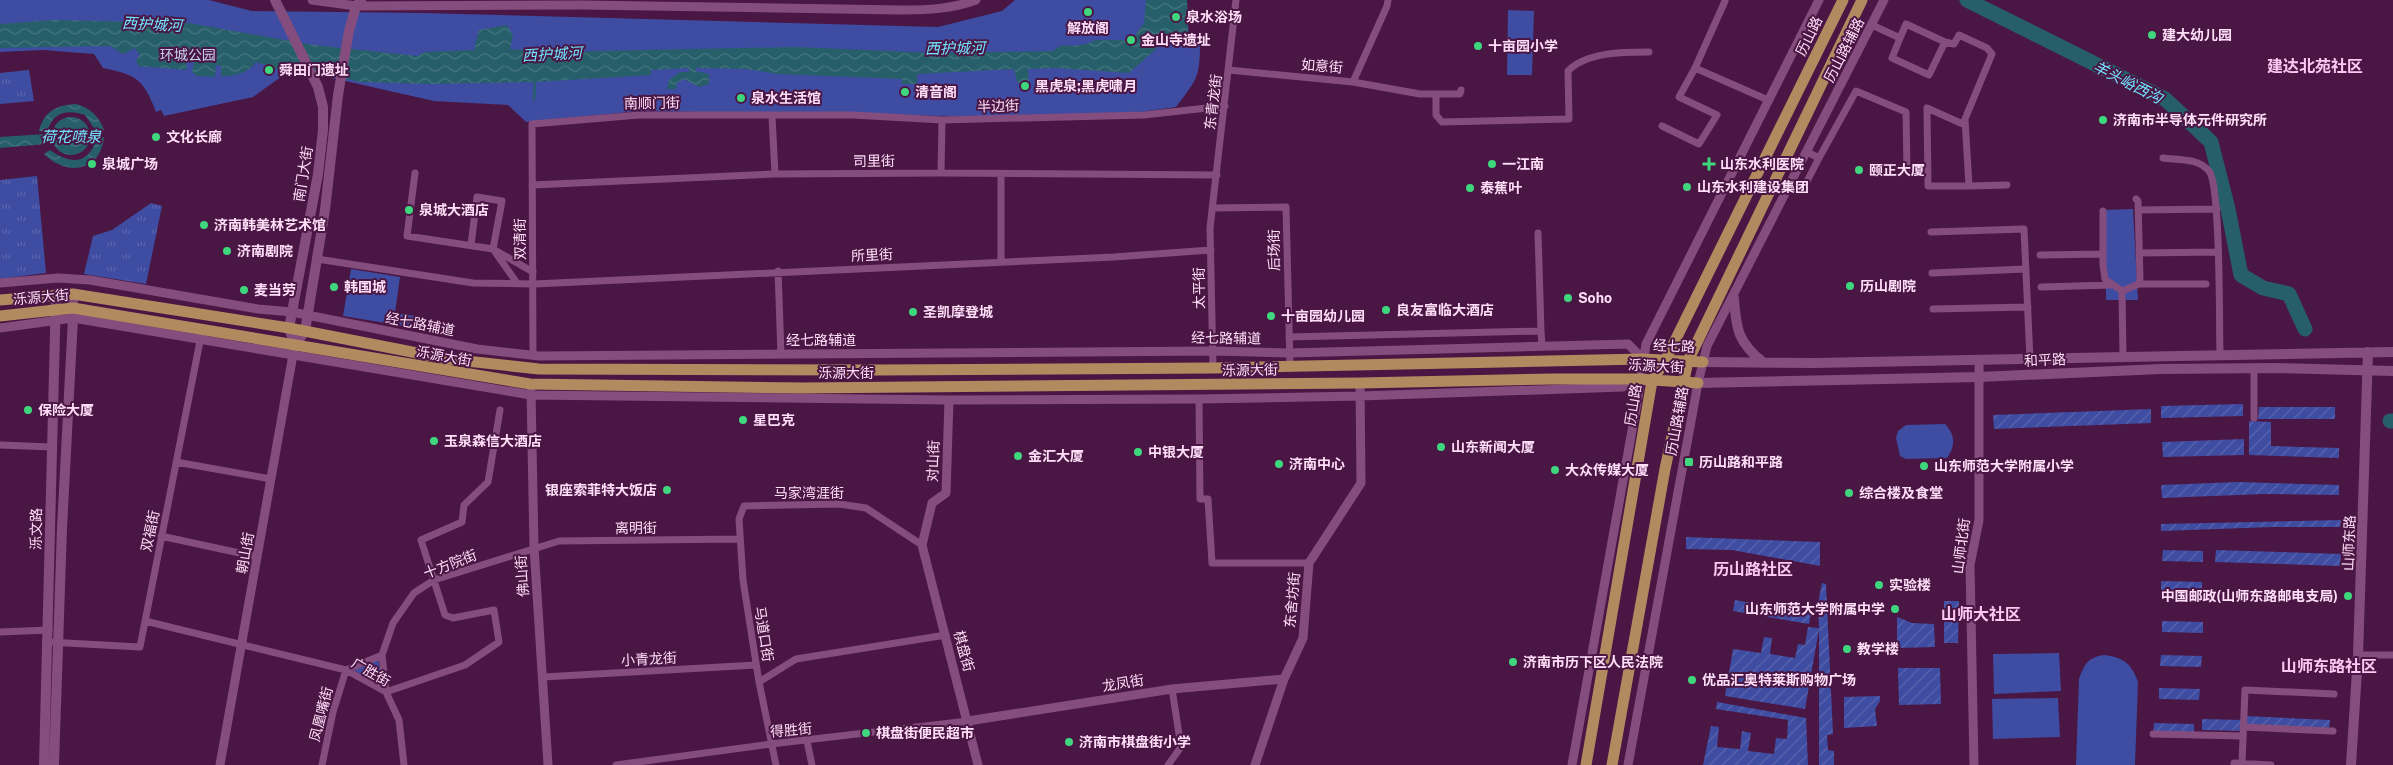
<svg xmlns="http://www.w3.org/2000/svg" width="2393" height="765" font-family="'Public Sans','Noto Sans SC',sans-serif">
<defs>
<pattern id="grass-tufts" width="24" height="20" patternUnits="userSpaceOnUse" patternTransform="scale(1.25)"><rect width="24" height="20" fill="#3e4ca1"/><path d="M3 7l-1-3M5 7V3M7 7l1-3M15 17l-1-3M17 17v-4M19 17l1-3" fill="none" stroke="#5b65af"/></pattern>
<pattern id="garden-furrows" width="10" height="10" patternUnits="userSpaceOnUse" patternTransform="scale(1.25)"><rect width="10" height="10" fill="#3e4ca1"/><path d="M-1 1l2-2M0 10L10 0M9 11l2-2" fill="none" stroke="#5b65af"/></pattern>
<pattern id="water-waves" width="16" height="10" patternUnits="userSpaceOnUse" patternTransform="scale(1.25)"><rect width="16" height="10" fill="#265f6a"/><path d="M0 5q4-4 8 0t8 0" fill="none" stroke="#477680"/></pattern>
</defs>
<rect width="100%" height="100%" fill="#4a1644"/>
<!-- grass -->
<path fill="url(#grass-tufts)" d="M29,70L34,101L0,104V73Z
M37,176L46,273L0,279V180Z
M151,203L162,206L146,284L84,274L93,236L112,230Z"/>
<!-- park -->
<path fill="#3e4ca1" d="M0,0H209L252,11L423,13L938,27L1002,11L1015,0H1187L1189,42L1200,43C1200,78 1197,79 1176,107L1127,114L1007,117L640,111L526,122L508,105L434,101L292,69L253,97L164,116L161,110L156,112C143,78 136,75 103,68L94,54L43,50L0,52Z
M1508,10L1534,11L1532,75H1507Z
M2133,209L2138,300H2106L2105,210Z
M351,269L400,277L395,313L423,317L422,329L343,316Z
M1945,424C1955,434 1956,446 1947,458L1906,459L1900,456L1896,438L1898,431L1906,425Z
M2059,653L2061,691L1994,694L1993,654Z
M2104,655C2123,657 2132,664 2138,682L2135,765H2076L2079,679C2084,665 2088,657 2104,655Z
M378,659L384,688L352,669Z
M2058,698L2060,737L1993,739L1992,699Z"/>
<!-- garden -->
<path fill="url(#garden-furrows)" d="M2243,404V416L2161,418V406Z
M2259,407H2335V419H2258Z
M2151,409V423L1994,429L1993,415Z
M2249,421L2271,422V446L2339,448V458L2249,455Z
M2244,439V455L2163,457L2162,442Z
M2239,482L2339,485V495L2263,494L2162,498L2161,485Z
M2341,520L2340,527H2272L2161,531V524Z
M1686,537L1820,542V566L1732,550L1686,549Z
M2163,550L2203,551V562L2162,561Z
M2216,550L2341,554L2340,566L2215,562Z
M2161,581L2202,582V593L2161,592Z
M1822,583L1826,584L1833,734L1827,735L1828,750L1834,751V765H1819V629L1805,709L1725,696L1733,649L1761,653L1764,637L1772,638L1770,654L1795,658L1798,644L1805,645L1808,627L1819,628L1818,603Z
M1735,600L1811,614L1809,624L1733,611Z
M1944,601H1959L1958,643H1944Z
M1897,617L1912,623L1934,624L1935,647L1897,648Z
M2162,621L2203,622V633L2162,632Z
M2161,655L2202,656L2201,667L2160,666Z
M1898,668H1940L1941,704L1899,705Z
M2159,688L2200,689L2199,700L2159,699Z
M1880,696V701L1875,709L1877,726L1844,728V697Z
M1717,702L1806,718L1808,765H1703L1711,726L1719,727L1717,747L1740,749L1742,731L1751,733L1748,751L1774,754L1776,738L1787,739L1788,720L1716,709Z
M2247,716L2330,720L2329,731L2246,727Z
M2202,719L2243,720V731L2202,730Z
M2154,723L2194,724V735L2153,734Z"/>
<!-- water -->
<path fill="url(#water-waves)" d="M1146,0H1187L1188,34L1166,35L1156,49L1129,73L1056,68L1028,69L1029,85L1023,87L1017,81L1014,69L917,74V84H902V79L778,74L746,69L696,68V71L709,74V84L699,87L684,79L677,83L676,89H667L669,80L680,72H689V68L651,70V75L535,82L430,84L360,82L329,75L277,69L256,62C247,74 235,76 221,76V66L216,65L215,77L197,76L192,72L194,61L186,59L187,70L138,66L136,60L140,55L135,48L123,54L110,46L0,48V24L53,20L189,23L313,45L418,56L424,52L474,50L479,30L507,25L513,36L510,49L550,52L794,47L936,53L1053,51L1062,45L1072,46L1087,44L1095,40H1132L1144,23Z
M76,104C90,108 99,116 104,130L96,131L85,115C66,109 53,112 47,132L39,131C44,111 57,105 76,104Z
M52 136a19 19 0 1 1 38 0a19 19 0 1 1-38 0Z
M46,134V144L0,148V137Z
M97,137H104C100,173 66,176 44,154L50,150C71,165 89,165 97,137Z"/>
<g fill="none" stroke-linecap="round" stroke-linejoin="round">
<!-- stream -->
<path stroke="#265f6a" stroke-width="2.5" d="M534,99L535,82"/>
<!-- river -->
<path stroke="#265f6a" stroke-width="15" d="M1967,0L2165,99L2211,142L2228,209L2241,275L2263,288L2289,294L2305,329
M2390,421H2393"/>
<!-- minor -->
<path stroke="#854d7d" stroke-width="7" d="M1725,1L1695,68L1768,100
M1872,25L1900,38L1906,24L1945,42L1954,44L1959,35L1987,48L1992,54L1965,119L1969,186L2007,185
M1900,38L1892,58L1929,75L1945,42
M1229,70L1353,82L1387,6L1388,0
M1353,82L1420,94H1460L1461,90
M1436,94V115L1442,122L1569,119L1568,71C1586,52 1624,52 1649,52
M772,116L775,174
M1965,125L1927,108L1928,186H1969
M1662,126L1699,144L1717,115L1679,97L1695,68
M1807,152L1819,158L1856,91L1906,112L1907,171
M2163,158C2179,160 2198,158 2209,171C2221,185 2219,327 2220,354
M415,173L407,236L493,249L517,283
M941,173L942,120
M1001,174V261
M532,185L775,174L941,173L1217,175
M1804,187L1819,158
M1212,208L1286,207L1290,366
M2138,210L2217,209
M2103,211V265L2105,279L2122,291
M1931,232L2024,229L2030,359
M1538,233L1541,331
M471,245L477,197L502,201L493,249L533,272
M2139,253L2218,252
M2040,255L2103,254
M317,259L473,283L534,284L1114,257L1211,250
M778,271L781,354
M1932,273L2026,269
M2139,284H2206
M2041,287L2112,285
M1933,309L2028,307
M1289,337L1541,331L1542,346
M533,355L532,124L639,115H853L942,120L1144,115L1225,106
M2123,356L2122,291L2139,284L2140,279L2138,201L2136,199
M1213,368L1210,228L1236,0
M1199,399L1200,499H1208L1212,563H1309
M500,410L488,482L464,505L462,522L421,540L445,615L453,618L494,610L499,642L465,665L386,692L382,655L393,623L414,593L434,580L559,541L739,539
M2254,418V368
M0,445L52,447
M176,462L271,479
M161,536L258,557
M145,621L346,670L386,692L399,720L404,765
M0,632L49,630
M48,642L140,647L201,336
M2358,655H2393
M543,677L756,665
M759,682L796,659L946,635
M2243,727L2333,731
M2153,734L2243,736
M807,741L812,765
M2242,763L2245,690L2334,694
M322,765L333,712L346,670L382,655
M616,765L771,744L968,721
M776,765L759,682L743,580L739,519L744,506L839,504L866,508L922,545
M1168,765L1181,747L1172,689
M2234,765V763L2271,765"/>
<!-- tertiary -->
<path stroke="#854d7d" stroke-width="9" d="M312,0L356,6L582,5L901,10C927,10 952,9 976,0
M0,283L58,278L90,280L258,309L292,312L477,349L539,356L1213,351L1289,353L1628,344L1643,359
M0,328L73,318L531,395L949,400L1199,399L1360,396L1623,387L1637,380
M531,391L534,547L548,765
M949,400L946,493L932,503L922,545L978,765
M968,721L1172,689L1284,679
M220,765L294,349
M1255,765L1284,679L1303,638L1309,563L1361,483L1360,383
M1572,765L1638,397L1646,344L1819,0
M1628,765L1698,383L1707,346L1884,0
M1974,765L1970,565L1979,520V360"/>
<!-- secondary -->
<path stroke="#854d7d" stroke-width="10" d="M275,0L318,87L323,107V130L318,174L289,328L295,345
M1734,298C1736,329 1738,343 1764,363
M295,345L305,331L325,210L338,95L349,31L356,6L361,0
M1703,362L1814,363L2393,352
M1698,383L1979,377L2160,369L2275,368L2393,371
M44,765L56,294
M54,765L62,528L73,318V294
M2351,765L2358,655L2368,352"/>
<!-- primary -->
<path stroke="#b28a5f" stroke-width="11" d="M0,300L73,294L289,328L448,359L539,369L877,370L1213,368L1643,359L1703,362
M0,316L73,308L530,384L803,388L1360,383L1553,379H1639L1698,383
M1586,765L1652,381L1665,361L1843,0
M1612,765L1665,469L1688,361L1862,0"/>
</g>
<!-- markers -->
<g fill="#3fd77d" stroke="#4a1644" stroke-width="2">
<circle cx="1088" cy="12" r="5"/>
<circle cx="1176" cy="17" r="5"/>
<circle cx="2152" cy="35" r="5"/>
<circle cx="1131" cy="40" r="5"/>
<circle cx="1478" cy="46" r="5"/>
<circle cx="269" cy="70" r="5"/>
<circle cx="1025" cy="86" r="5"/>
<circle cx="905" cy="92" r="5"/>
<circle cx="741" cy="98" r="5"/>
<circle cx="2103" cy="120" r="5"/>
<circle cx="156" cy="137" r="5"/>
<circle cx="92" cy="164" r="5"/>
<circle cx="1492" cy="164" r="5"/>
<path d="M1706.5 156.5h5v5h5v5h-5v5h-5v-5h-5v-5h5z"/>
<circle cx="1859" cy="170" r="5"/>
<circle cx="1687" cy="187" r="5"/>
<circle cx="1470" cy="188" r="5"/>
<circle cx="409" cy="210" r="5"/>
<circle cx="204" cy="225" r="5"/>
<circle cx="227" cy="251" r="5"/>
<circle cx="1850" cy="286" r="5"/>
<circle cx="334" cy="287" r="5"/>
<circle cx="244" cy="290" r="5"/>
<circle cx="1568" cy="298" r="5"/>
<circle cx="1386" cy="310" r="5"/>
<circle cx="913" cy="312" r="5"/>
<circle cx="1271" cy="316" r="5"/>
<circle cx="28" cy="410" r="5"/>
<circle cx="743" cy="420" r="5"/>
<circle cx="434" cy="441" r="5"/>
<circle cx="1441" cy="447" r="5"/>
<circle cx="1138" cy="452" r="5"/>
<circle cx="1018" cy="456" r="5"/>
<rect x="1684" y="457" width="10" height="10" rx="2.5"/>
<circle cx="1279" cy="464" r="5"/>
<circle cx="1924" cy="466" r="5"/>
<circle cx="1555" cy="470" r="5"/>
<circle cx="667" cy="490" r="5"/>
<circle cx="1849" cy="493" r="5"/>
<circle cx="1879" cy="585" r="5"/>
<circle cx="2348" cy="596" r="5"/>
<circle cx="1895" cy="609" r="5"/>
<circle cx="1847" cy="649" r="5"/>
<circle cx="1513" cy="662" r="5"/>
<circle cx="1692" cy="680" r="5"/>
<circle cx="866" cy="733" r="5"/>
<circle cx="1069" cy="742" r="5"/>
</g>
<g text-anchor="middle" dominant-baseline="central" stroke-width="4" stroke-linejoin="round" paint-order="stroke">
<!-- poi labels -->
<g font-size="14" font-weight="bold" fill="#ffdef8" stroke="#4a1644" text-anchor="start">
<text x="1186" y="17">泉水浴场</text>
<text x="1088" y="28" text-anchor="middle">解放阁</text>
<text x="2162" y="35">建大幼儿园</text>
<text x="1141" y="40">金山寺遗址</text>
<text x="1488" y="46">十亩园小学</text>
<text x="279" y="70">舜田门遗址</text>
<text x="1035" y="86">黑虎泉;黑虎啸月</text>
<text x="915" y="92">清音阁</text>
<text x="751" y="98">泉水生活馆</text>
<text x="2113" y="120">济南市半导体元件研究所</text>
<text x="166" y="137">文化长廊</text>
<text x="102" y="164">泉城广场</text>
<text x="1502" y="164">一江南</text>
<text x="1720" y="164">山东水利医院</text>
<text x="1869" y="170">颐正大厦</text>
<text x="1697" y="187">山东水利建设集团</text>
<text x="1480" y="188">泰蕉叶</text>
<text x="419" y="210">泉城大酒店</text>
<text x="214" y="225">济南韩美林艺术馆</text>
<text x="237" y="251">济南剧院</text>
<text x="1860" y="286">历山剧院</text>
<text x="344" y="287">韩国城</text>
<text x="254" y="290">麦当劳</text>
<text x="1578" y="298">Soho</text>
<text x="1396" y="310">良友富临大酒店</text>
<text x="923" y="312">圣凯摩登城</text>
<text x="1281" y="316">十亩园幼儿园</text>
<text x="38" y="410">保险大厦</text>
<text x="753" y="420">星巴克</text>
<text x="444" y="441">玉泉森信大酒店</text>
<text x="1451" y="447">山东新闻大厦</text>
<text x="1148" y="452">中银大厦</text>
<text x="1028" y="456">金汇大厦</text>
<text x="1699" y="462">历山路和平路</text>
<text x="1289" y="464">济南中心</text>
<text x="1934" y="466">山东师范大学附属小学</text>
<text x="1565" y="470">大众传媒大厦</text>
<text x="657" y="490" text-anchor="end">银座索菲特大饭店</text>
<text x="1859" y="493">综合楼及食堂</text>
<text x="1889" y="585">实验楼</text>
<text x="2338" y="596" text-anchor="end">中国邮政(山师东路邮电支局)</text>
<text x="1885" y="609" text-anchor="end">山东师范大学附属中学</text>
<text x="1857" y="649">教学楼</text>
<text x="1523" y="662">济南市历下区人民法院</text>
<text x="1702" y="680">优品汇奥特莱斯购物广场</text>
<text x="876" y="733">棋盘街便民超市</text>
<text x="1079" y="742">济南市棋盘街小学</text>
</g>
<!-- street labels -->
<g font-size="14" fill="#ffdef8" stroke="#4a1644">
<text transform="translate(1809 36) rotate(-64)">历山路</text>
<text transform="translate(1844 50) rotate(-63)">历山路辅路</text>
<text transform="translate(1322 66) rotate(5)">如意街</text>
<text transform="translate(1213 102) rotate(-83)">东青龙街</text>
<text transform="translate(652 103) rotate(-1)">南顺门街</text>
<text transform="translate(998 106) rotate(-2)">半边街</text>
<text transform="translate(874 161) rotate(-1)">司里街</text>
<text transform="translate(303 174) rotate(-81)">南门大街</text>
<text transform="translate(520 239) rotate(-91)">双清街</text>
<text transform="translate(1274 250) rotate(-91)">后场街</text>
<text transform="translate(872 255) rotate(-3)">所里街</text>
<text transform="translate(1199 288) rotate(-91)">太平街</text>
<text transform="translate(41 297) rotate(-5)">泺源大街</text>
<text transform="translate(420 324) rotate(11)">经七路辅道</text>
<text transform="translate(1226 338) rotate(1)">经七路辅道</text>
<text x="821" y="340">经七路辅道</text>
<text transform="translate(1674 346) rotate(3)">经七路</text>
<text transform="translate(444 356) rotate(10)">泺源大街</text>
<text transform="translate(2045 360) rotate(-3)">和平路</text>
<text transform="translate(1656 366) rotate(3)">泺源大街</text>
<text transform="translate(1250 370) rotate(-1)">泺源大街</text>
<text x="846" y="373">泺源大街</text>
<text transform="translate(1633 405) rotate(-81)">历山路</text>
<text transform="translate(1677 421) rotate(-80)">历山路辅路</text>
<text transform="translate(933 461) rotate(-88)">对山街</text>
<text x="809" y="493">马家湾涯街</text>
<text transform="translate(636 528) rotate(-1)">离明街</text>
<text transform="translate(36 529) rotate(-89)">泺文路</text>
<text transform="translate(150 531) rotate(-78)">双福街</text>
<text transform="translate(2349 543) rotate(-88)">山师东路</text>
<text transform="translate(1961 546) rotate(-83)">山师北街</text>
<text transform="translate(245 553) rotate(-80)">朝山街</text>
<text transform="translate(450 564) rotate(-21)">十方院街</text>
<text transform="translate(522 576) rotate(-94)">佛山街</text>
<text transform="translate(1292 600) rotate(-85)">东舍坊街</text>
<text transform="translate(764 634) rotate(81)">马道口街</text>
<text transform="translate(964 651) rotate(75)">棋盘街</text>
<text transform="translate(649 659) rotate(-3)">小青龙街</text>
<text transform="translate(371 672) rotate(30)">广胜街</text>
<text transform="translate(1123 683) rotate(-9)">龙凤街</text>
<text transform="translate(321 714) rotate(-76)">凤凰嘴街</text>
<text transform="translate(791 730) rotate(-5)">得胜街</text>
</g>
<!-- park labels -->
<g font-size="14" fill="#c8cfe9" stroke="#4a1644">
<text x="188" y="55">环城公园</text>
</g>
<!-- water labels -->
<g font-size="15" font-style="italic" fill="#72e7ff" stroke="#4a1644">
<text transform="translate(152 24) rotate(3)">西护城河</text>
<text transform="translate(955 48) rotate(-1)">西护城河</text>
<text transform="translate(552 54) rotate(-3)">西护城河</text>
<text transform="translate(2128 82) rotate(27)">羊头峪西沟</text>
<text x="71" y="136">荷花喷泉</text>
</g>
<!-- quarter labels -->
<g font-size="16" font-weight="bold" fill="#fcc9f3" stroke="#4a1644">
<text x="2315" y="66">建达北苑社区</text>
<text x="1753" y="569">历山路社区</text>
<text x="1981" y="614">山师大社区</text>
<text x="2329" y="666">山师东路社区</text>
</g>
</g>
</svg>
